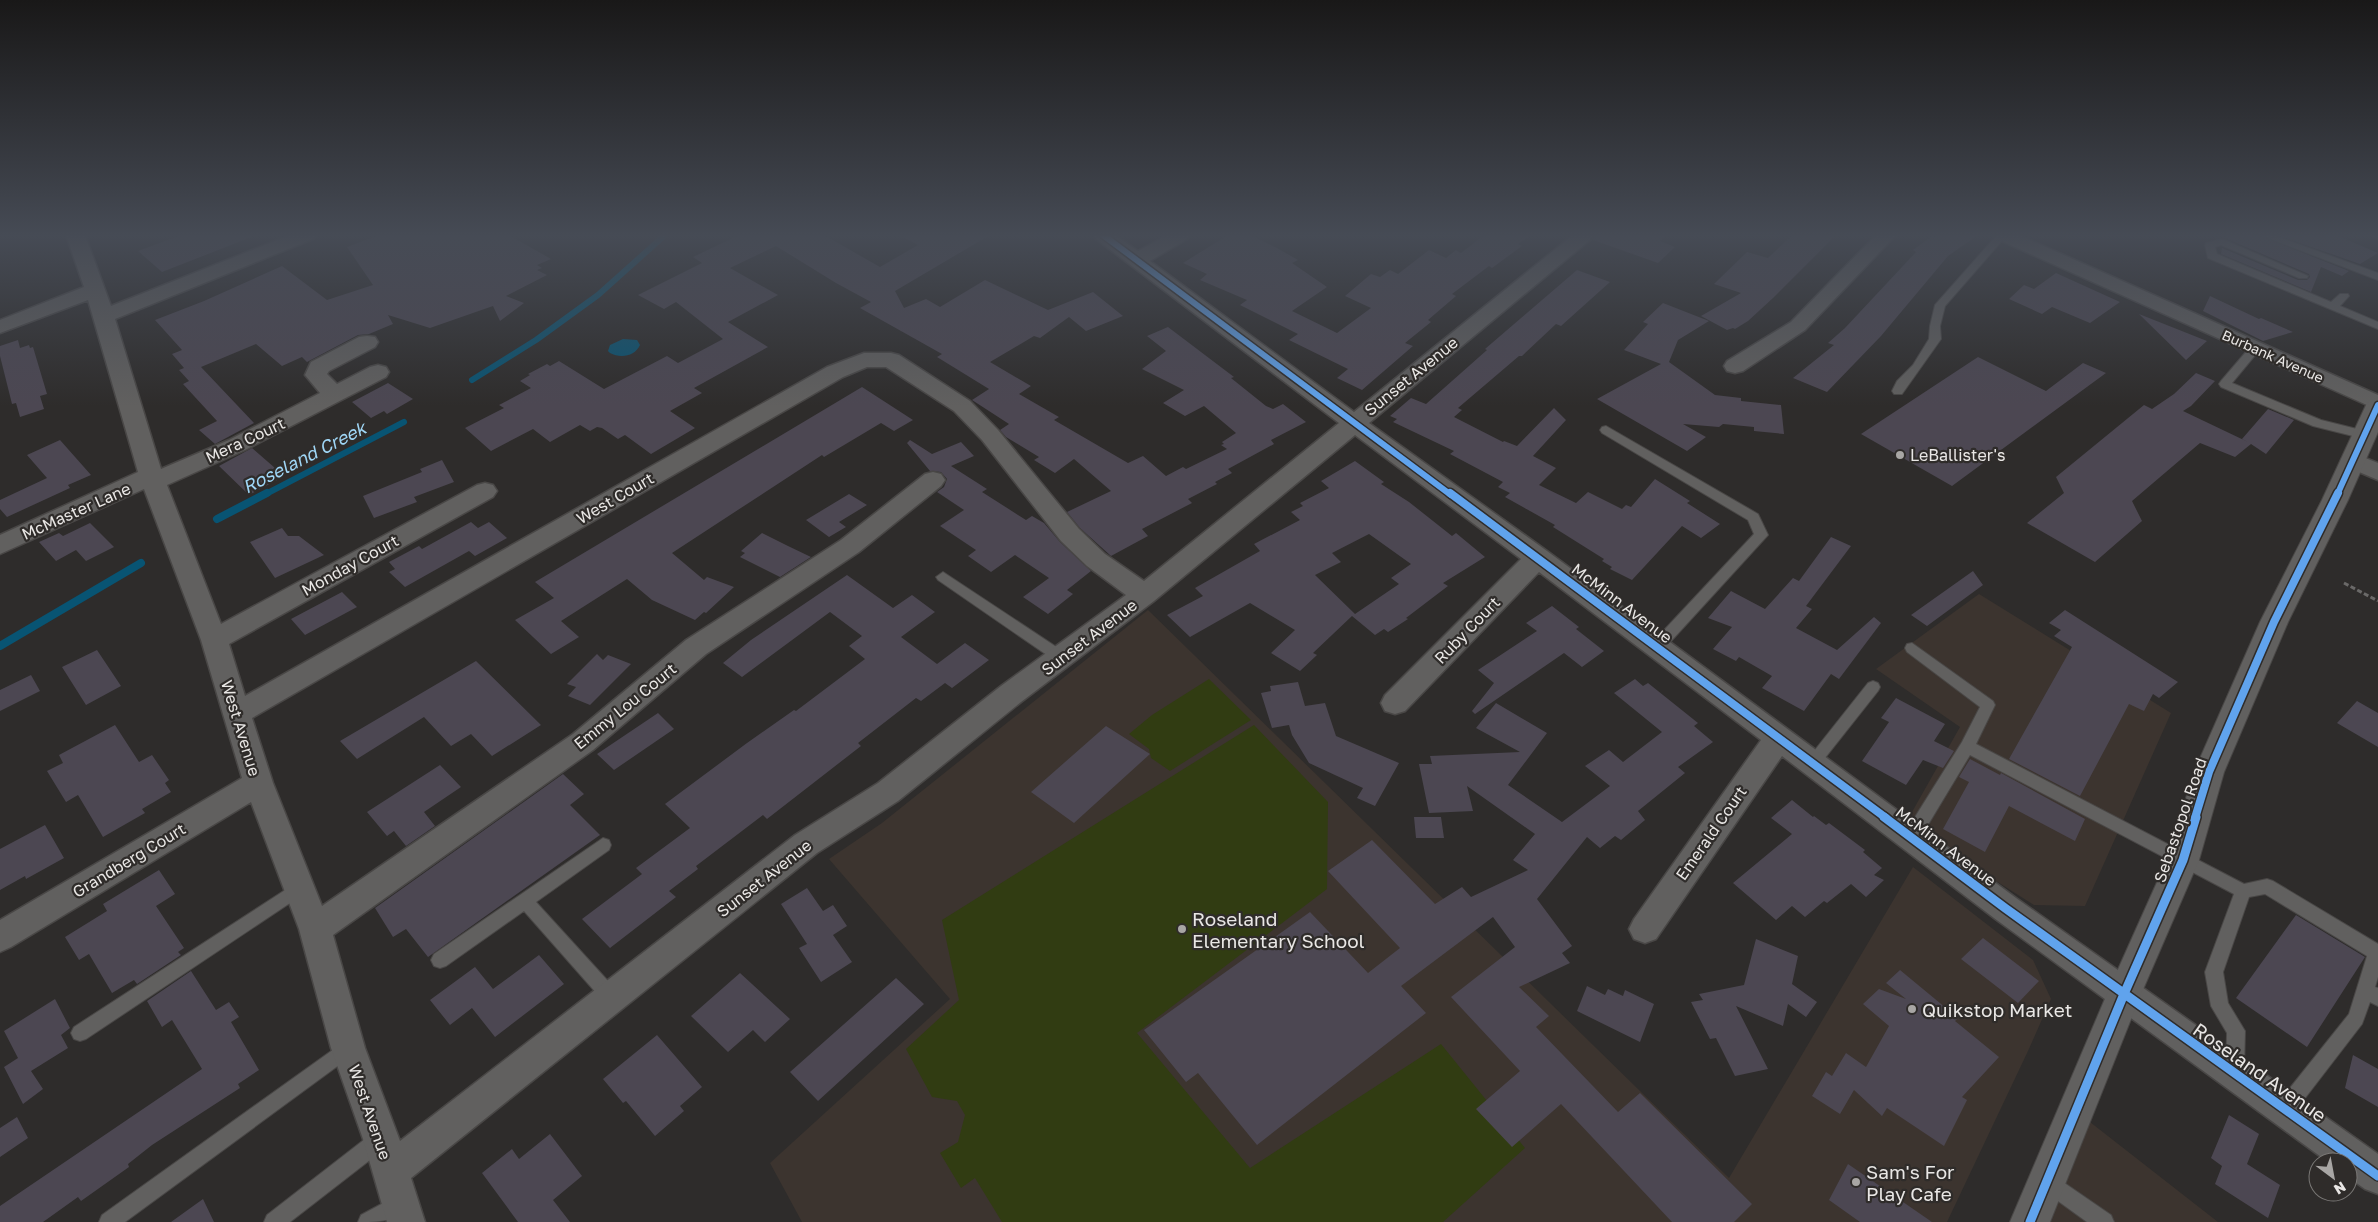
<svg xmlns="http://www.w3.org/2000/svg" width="2378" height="1222" font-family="'Golos Text',sans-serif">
<rect width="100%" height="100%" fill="#2e2c2b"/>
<!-- built -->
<path fill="#3c342f" d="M1979,594L2171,713L2085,906L2034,905L1912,828V812L1960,727L1876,669Z
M1148,610L1729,1178L1913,867L2033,960L2051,999L2028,1051L1947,1222H802L770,1163L950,999L829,859L882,823Z
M2081,1115L2218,1222H2037Z"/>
<!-- green -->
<path fill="#313c12" d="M1209,679L1251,720L1170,771L1151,758L1149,749L1129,734L1152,715Z
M1254,725L1328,802L1327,889L1137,1033L1250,1168L1441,1044L1525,1148L1443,1222H1002L975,1178L961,1188L940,1153L958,1142L965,1115L957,1101L932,1097L906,1049L959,1000L942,920Z"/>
<!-- water -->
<path fill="#085473" d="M623,339L637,340L640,345C635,356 621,359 610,353L608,351L610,345Z"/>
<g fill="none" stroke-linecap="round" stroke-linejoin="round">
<!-- stream-far1 -->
<path stroke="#085473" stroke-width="6" d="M472,380L536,340L598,295L665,235
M264,495L404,422"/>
<!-- stream -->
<path stroke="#085473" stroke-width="8" d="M217,519L267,493
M0,646L141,563"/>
</g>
<!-- building -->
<path fill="#4c4752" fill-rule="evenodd" d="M181,235H254V236L162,272L138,251Z
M379,235H509L551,259L537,265L542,268L537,270L547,275L506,296L524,303L500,321L493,306L430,328L388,315L393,324L369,334L358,335L307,362L302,357L282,366L256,344L201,367L254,423L215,444L199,430L217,421L183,384L189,381L179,370L184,368L172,354L182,350L155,320L204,301L282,266L327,300L373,285L347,247Z
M739,235H824L880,267L918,245L899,235H990L895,291L904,308L926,299L940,307L985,280L1048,310L1093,292L1123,316L1086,331L1069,317L1040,338L1034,336L990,362L1031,386L1019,394L1059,417L1054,420L1128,463L1143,456L1166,476L1183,467L1186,469L1227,449L1221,445L1224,444L1222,442L1236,433L1204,406L1185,416L1163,403L1184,390L1142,369L1166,351L1147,336L1168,327L1234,377L1231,378L1266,406L1273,409L1283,404L1306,422L1271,440L1274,444L1228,469L1232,473L1215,482L1217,484L1188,499L1192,503L1142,529L1148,536L1111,556L1080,528L1067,512L1111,491L1074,459L1055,473L1034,460L1039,457L1006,437L1000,430L1009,424L972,400L989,389L937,357L942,354L860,308L871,302L836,283L776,246L730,268L778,295L728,322L768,347L694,388L702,393L670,411L695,428L651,454L625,435L618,439L602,428L597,427L590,431L580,425L550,442L533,429L491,451L465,428L504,408L499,405L531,388L520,381L530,375L528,374L547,364L550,366L559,361L604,389L667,356L678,363L723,339L676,302L664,309L638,295L702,263L693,257Z
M1228,235H1250L1277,248L1298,260L1292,263L1327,287L1292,311L1337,333L1371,308L1345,296L1371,274L1380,277L1390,270L1398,274L1429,250L1446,258L1456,250L1461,253L1484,235H1531L1518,244L1522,246L1492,268L1489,266L1452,294L1456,296L1428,320L1431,322L1405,343L1413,346L1362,390L1337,378L1348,369L1289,340L1298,334L1240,305L1247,300L1200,280L1207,274L1183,263Z
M1595,235H1668L1660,241L1675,247L1658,263L1593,240Z
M1792,235H1836L1773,298L1748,321L1735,329L1733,328L1727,330L1701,316L1741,293L1714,284L1747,252L1768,258Z
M1939,235H1978L1948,256L1881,336L1827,392L1793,378L1834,345L1828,343L1845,328L1916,252L1913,250L1932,236L1935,237Z
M2226,235H2258L2349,271L2342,276L2321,267L2311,292L2221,254L2222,248L2298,280H2307L2310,277L2309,274L2225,238Z
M2277,235H2336L2378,253L2360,264Z
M1577,270L1610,282L1561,326L1556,324L1522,356H1519L1458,408L1462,410L1454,417L1503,442L1504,441L1517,446L1554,408L1566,420L1533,456L1556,468L1539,485L1576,503L1588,492L1622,509L1626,505L1631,507L1655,479L1690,501L1687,503L1720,524L1701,538L1682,526L1632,580L1610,569L1612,567L1602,561L1604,559L1553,527L1555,525L1505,497L1510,493L1498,487L1503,482L1450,454L1454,451L1393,422L1397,419L1390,416L1411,398L1426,404L1487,350L1485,349Z
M2056,273L2120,302L2090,323L2052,307L2042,314L2009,299L2024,285L2034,289Z
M2210,296L2259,319L2261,318L2293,332L2263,341L2203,311Z
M1663,303L1709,321L1678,340L1669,362L1715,395L1741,398V401L1781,405L1784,434L1754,431V427L1723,424L1719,427L1683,424L1706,437L1687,451L1597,399L1661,364L1624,350L1648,324L1643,322Z
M2139,314L2207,341L2186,360Z
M18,340L20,348L29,345L30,348L33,347L47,394L40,396L44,409L20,417L16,403L12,404L0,356V346Z
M1978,357L2046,391L2083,363L2106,373L1952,486L1861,434Z
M2196,373L2215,381L2191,406L2183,411L2248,442L2242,439L2268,409L2294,420L2266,454L2251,444L2235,457L2200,443L2132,501L2142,521L2095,562L2027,523L2064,493L2056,477L2144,405L2152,409L2174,394Z
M388,383L413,399L387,414L384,411L371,418L352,402Z
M862,387L913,420L894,431L881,423L824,457L822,455L672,553L704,580L707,577L734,587L706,613L704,612L695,620L652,600L627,579L561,621L579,637L551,654L515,620L554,598L535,582Z
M60,440L91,475L68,485L70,488L7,517L0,509V500L47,478L27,455Z
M910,440L932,454L961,442L974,456L951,466L987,489L982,492L1026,520L1032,516L1044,523L1060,542L1091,571L1067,590L1073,594L1048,614L1023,597L1049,578L1015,555L991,572L968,556L976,550L940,526L964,510L937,492L944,487L947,479L941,472L930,471L907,443Z
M252,448L275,468L267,472L277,480L249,495L219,466Z
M442,460L454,482L414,497L417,502L374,518L363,496L422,472L420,469Z
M1355,461L1384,482L1381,484L1409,502L1452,536L1456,533L1485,557L1443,583L1448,586L1406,618L1408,619L1388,632L1384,629L1375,635L1352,616L1313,653L1317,655L1300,671L1271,653L1295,630L1250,603L1190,637L1167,615L1203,596L1195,588L1260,551L1254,544L1300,520L1291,512L1303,506L1300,503L1329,488L1321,481ZM1369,534L1411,564L1391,578L1399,584L1355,614L1315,575L1341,562L1332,553Z
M849,494L867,505L839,522L846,527L829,537L806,520Z
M471,522L478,528L489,522L507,538L475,556L469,551L405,587L389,572L395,569L389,562L419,546L422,549Z
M90,523L114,547L86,561L76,550L56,561L39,542L59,533L63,536Z
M282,528L288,536H299L324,555L275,578L250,542Z
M762,533L788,546L811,557L780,577L740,557L745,553L741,551Z
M1831,537L1851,546L1806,606L1812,609L1796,628L1837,650L1874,617L1881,623L1839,679L1831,674L1804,711L1762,688L1772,676L1739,657L1736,661L1713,649L1732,627L1708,618L1731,591L1765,609L1793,578L1799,581Z
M1973,571L1983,585L1927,626L1911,615Z
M847,575L893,608L912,595L935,612L901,637L937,664L965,643L989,660L952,688L945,683L921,701L916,698L858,743L861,746L767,819L763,815L696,866L698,869L669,891L676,897L610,948L582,919L642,874L636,868L690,828L665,804L747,743L794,710L796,711L865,659L849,646L862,636L830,612L742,677L723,663L751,640Z
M342,592L357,607L305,635L291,619Z
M1552,606L1579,627L1576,629L1604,651L1582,667L1564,653L1475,714L1472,711L1494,683L1478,670L1537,631L1526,623Z
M2065,610L2178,682L2159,698L2153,694L2144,711L2129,704L2080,796L2009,759L2072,647L2054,636L2061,630L2049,623Z
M97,650L121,686L86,705L62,667Z
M597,654L603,660L608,655L631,664L590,705L568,696L576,687L567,684Z
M476,661L541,725L492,756L471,734L451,746L424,717L357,759L340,741Z
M31,675L40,691L0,711V690Z
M1635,679L1643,686L1648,683L1698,723L1694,726L1713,742L1678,767L1685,773L1638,811L1645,820L1621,840L1615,836L1600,848L1587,837L1537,899L1572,946L1562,953L1570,963L1519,987L1549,1016L1536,1027L1618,1112L1640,1093L1752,1204L1734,1222H1672L1561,1104L1512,1147L1476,1109L1520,1071L1451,997L1515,947L1493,917L1401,986L1426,1013L1257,1145L1198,1073L1186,1082L1144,1030L1310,912L1368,973L1400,948L1328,871L1372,840L1435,904L1462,887L1471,897L1528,870L1513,860L1535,834L1467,786L1473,811L1429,813L1419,764H1432L1430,756L1520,752L1476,728L1496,703L1547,733L1508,785L1562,822L1610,786L1585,766L1609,750L1623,762L1662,732L1614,693Z
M1298,682L1305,706L1325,703L1336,736L1399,763L1375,806L1357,798L1363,788L1309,763L1292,735L1289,725L1272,728L1261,693L1271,691L1270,686Z
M1896,698L1945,724L1934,741L1954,751L1943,768L1923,760L1906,785L1862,761L1889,722L1881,718Z
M2357,701L2378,713V747L2337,723Z
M658,713L674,729L614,770L597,754Z
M115,725L139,762L152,755L169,780L165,783L171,792L142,809L145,813L103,837L78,795L66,802L47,771L63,763L59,755Z
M1106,726L1150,754L1074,823L1031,792Z
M1970,759L2000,775L2001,773L2085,819L2075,841L2009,806L1985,852L1943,829L1969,782L1959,777Z
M440,765L461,787L424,812L435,826L406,846L394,831L387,836L367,812Z
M563,774L584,794L570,805L600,835L428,957L406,929L393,937L375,908Z
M1792,800L1813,817L1814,816L1826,825L1829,823L1865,850L1863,852L1882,868L1874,875L1884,880L1866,897L1851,884L1827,903L1824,901L1805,917L1792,906L1776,920L1733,883L1792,834L1771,818Z
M1414,817H1441L1444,838H1416Z
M45,825L64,858L26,879L25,876L0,890V849Z
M159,870L175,894L156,906L184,948L178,952L181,955L137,984L134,980L112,993L89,954L79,960L65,937L107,911L103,904Z
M807,888L823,911L833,905L847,926L833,935L852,962L821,982L799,948L807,944L781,904Z
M2296,915L2365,957L2307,1047L2236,998Z
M1983,938L2039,981L2018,1003L1961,959Z
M1756,939L1798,956L1792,984L1817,1002L1806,1017L1788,1004L1783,1026L1736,1006L1768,1069L1735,1076L1716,1038L1710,1039L1691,1002L1703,1000L1699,994L1744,985Z
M539,955L564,984L495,1037L472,1008L450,1025L430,1000L475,967L493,989Z
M1900,970L1958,1018L1955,1021L1999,1057L1962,1097L1967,1100L1944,1146L1887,1108L1882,1116L1854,1090L1840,1114L1812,1096L1826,1072L1832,1076L1846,1053L1866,1067L1889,1026L1863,1004L1879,989L1906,999L1886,983Z
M191,971L216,1010L229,1002L239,1017L231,1022L259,1070L238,1084L240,1088L152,1145L128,1164L129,1167L81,1201L78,1197L43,1222H0V1206L202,1069L172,1020L162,1027L147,1001Z
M740,973L790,1019L765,1042L753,1030L728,1052L691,1016Z
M896,978L924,1004L818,1101L790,1072Z
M1587,986L1605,995L1608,989L1623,996L1625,990L1654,1004L1640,1042L1577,1011Z
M55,999L70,1028L61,1035L68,1048L31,1071L43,1089L23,1104L4,1067L18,1058L4,1031Z
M657,1035L702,1087L680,1106L684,1111L655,1136L626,1101L623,1103L603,1079Z
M2353,1055L2378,1069V1107L2345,1088Z
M2229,1115L2259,1134L2247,1164L2280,1185L2268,1218L2215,1184L2222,1166L2211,1158Z
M17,1117L28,1138L0,1157V1128Z
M550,1134L582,1176L553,1200L570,1222H518L482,1173L512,1149L519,1159Z
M1848,1164L1932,1222H1860L1829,1200Z
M203,1199L214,1222H171Z"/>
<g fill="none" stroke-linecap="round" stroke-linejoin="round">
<defs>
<path id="service" d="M1997,235H2007L1945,306L1940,326L1941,339L1902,394H1894L1892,391L1897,381L1913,365L1929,339L1930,326L1935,305Z
M2260,235H2273L2378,273V280Z
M2370,235H2378V239Z
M2222,239L2308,276L2307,278H2299L2221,245L2215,247L2217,254L2331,302L2340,294H2348L2349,296L2340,306L2378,322V329L2208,258L2205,245L2206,243Z
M2255,345L2261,348L2232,383L2321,420L2369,432L2371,435L2369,438L2365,439L2313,426L2221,387L2219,384L2221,381L2251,346Z
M1606,426L1758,514L1768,535L1662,651H1652L1650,647L1652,643L1754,534L1748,520L1602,433L1600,430L1602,427Z
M943,572L1067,654L1069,658L1067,662H1057L938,580L936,577Z
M1912,643L1993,701L1995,705L1976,744L2244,884L2267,879L2273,881L2378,944V977L2375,987L2378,988V1006L2370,1002L2362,1024L2292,1115L2285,1118L2278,1115L2276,1109L2278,1103L2349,1014L2367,956L2265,894L2249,897L2223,972L2228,1003L2245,1031L2244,1070L2241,1076L2235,1079L2229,1076L2226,1070L2227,1033L2211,1006L2205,972L2234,894L1970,755L1917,843L1911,845L1905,843L1903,838L1905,833L1962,742L1980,707L1907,652L1905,648L1907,644Z
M1873,681L1878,683L1880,687L1878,691L1817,768L1812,770L1807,768L1804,764L1807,760L1868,683Z
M603,838L609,840L611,845L609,850L536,902L618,992L621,998L618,1004L612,1006L606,1004L524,911L446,966L440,968L434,966L431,960L434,954Z
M299,881L305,883L307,888L305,893L86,1039L80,1041L74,1039L71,1033L74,1027Z
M348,1039L354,1042L357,1048L354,1054L125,1222H99L102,1215Z
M381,1130L388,1132L390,1139L388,1146L290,1222H264L267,1215L374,1132Z
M2047,1171L2111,1215L2114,1222H2087L2040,1188L2037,1181L2040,1174Z
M400,1194L407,1197L410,1204C401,1222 376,1222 358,1222L361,1215Z"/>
<path id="minor" d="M66,235H85L111,306L290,235H316L313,239L115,319L161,469L229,440L320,393L305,375L311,362L359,337L367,336L375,337L378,342L375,347L329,371L327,374L337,384L370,367L378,365L386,367L389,372L386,377L245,450L167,485L221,624L477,485L485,483L493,485L497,491L493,497L229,644L245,696L827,367L864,353H891L899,355L970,401L998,430L1079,529L1105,554L1144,581L1339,423L1096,239L1094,235H1115L1138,251L1167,235H1189L1187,239L1150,261L1354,412L1573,235H1593L1591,239L1369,423L1547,551L2016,898L2378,1154V1194L2365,1189L2348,1177V1162H2328L1994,918L1782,756L1656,939L1645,943L1634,939L1629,929L1634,919L1761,740L1539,572L1405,711L1395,714L1385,711L1381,703L1385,695L1521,559L1355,435L1154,601L1021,702L898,801L817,853L411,1178L425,1222H387L363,1139L331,1048L299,929L251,802L11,947L0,952V920L242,778L201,640L144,489L0,554V535L138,472L88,300L0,333V320L84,287ZM867,367H886L954,411L982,440L1061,541L1087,566L1126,595L1001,686L878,783L795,835L400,1141L365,1048L333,935L593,750L706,654L859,552L941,486L945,480L941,474L933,472L925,474L841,540L686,640L573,734L322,906L273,783L252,718L843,377Z
M1876,235H1896L1805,330L1743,371L1735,373L1727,371L1724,366L1727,361L1791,322Z
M1994,235H2019L2378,395V410L1997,239Z
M2353,453L2378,463V480L2345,466L2341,461L2345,456Z"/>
<path id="secondary" d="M2378,398V432L2348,500L2288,622L2224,772L2199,860L2141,994L2050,1222H2010L2107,994L2167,860L2194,772L2260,622L2322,500L2366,405L2370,400Z"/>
</defs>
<!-- service casing -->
<use href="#service" stroke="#494746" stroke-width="2"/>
<!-- minor casing -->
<use href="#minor" stroke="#494746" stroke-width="3"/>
<!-- secondary casing -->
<use href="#secondary" stroke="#494746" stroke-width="2"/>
<!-- path -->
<path stroke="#6a6968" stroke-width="3" stroke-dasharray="5 2.5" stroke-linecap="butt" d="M2344,583L2378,601"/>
<!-- service -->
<use href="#service" fill="#61605f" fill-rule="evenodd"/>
<!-- minor -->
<use href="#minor" fill="#61605f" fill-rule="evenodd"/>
<!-- secondary -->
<use href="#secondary" fill="#61605f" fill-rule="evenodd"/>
<defs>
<path id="cycleway-far2" d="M1103,235L1451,495
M2337,495L2378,405"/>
<path id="cycleway-far1" d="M1450,493L1886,818
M2195,818L2209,772L2274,622L2338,493"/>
<path id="cycleway" d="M1884,817L2005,908L2378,1176
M2030,1222L2124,994L2183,860L2196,817"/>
</defs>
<!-- cycleway-far2 casing -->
<use href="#cycleway-far2" stroke="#2f2c2a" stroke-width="9"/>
<!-- cycleway-far1 casing -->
<use href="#cycleway-far1" stroke="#2f2c2a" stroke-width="11"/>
<!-- cycleway casing -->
<use href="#cycleway" stroke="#2f2c2a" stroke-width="12"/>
<!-- cycleway-far2 -->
<use href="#cycleway-far2" stroke="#60a3ed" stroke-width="6"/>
<!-- cycleway-far1 -->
<use href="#cycleway-far1" stroke="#60a3ed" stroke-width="8"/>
<!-- cycleway -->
<use href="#cycleway" stroke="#60a3ed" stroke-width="9"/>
</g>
<!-- sky -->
<linearGradient id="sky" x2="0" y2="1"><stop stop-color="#191818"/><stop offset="0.58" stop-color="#464b55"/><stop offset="1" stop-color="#464b55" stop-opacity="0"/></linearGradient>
<rect width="2378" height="406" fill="url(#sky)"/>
<!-- markers -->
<g fill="#a8a6a4" stroke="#2f2c2a" stroke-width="2">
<circle cx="1900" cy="455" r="5"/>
<circle cx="1182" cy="929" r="5"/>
<circle cx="1912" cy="1009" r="5"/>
<circle cx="1856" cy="1182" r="5"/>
</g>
<g text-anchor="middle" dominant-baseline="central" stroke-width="4.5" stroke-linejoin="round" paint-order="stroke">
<!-- far-street labels -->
<g font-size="14" fill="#e9e7e5" stroke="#2f2c2a">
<text transform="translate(2273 356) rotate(24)">Burbank Avenue</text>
</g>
<!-- street labels -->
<g font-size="16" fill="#e9e7e5" stroke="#2f2c2a">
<text transform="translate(1411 376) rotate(-39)">Sunset Avenue</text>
<text transform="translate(245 440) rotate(-25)">Mera Court</text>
<text transform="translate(615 498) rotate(-30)">West Court</text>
<text transform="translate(76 511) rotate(-24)">McMaster Lane</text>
<text transform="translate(350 565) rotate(-29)">Monday Court</text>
<text transform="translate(1622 603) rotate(37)">McMinn Avenue</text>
<text transform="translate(1467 630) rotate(-46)">Ruby Court</text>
<text transform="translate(1089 637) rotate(-37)">Sunset Avenue</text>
<text transform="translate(625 706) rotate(-39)">Emmy Lou Court</text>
<text transform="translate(241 728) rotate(73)">West Avenue</text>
<text transform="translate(2180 820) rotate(-71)">Sebastopol Road</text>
<text transform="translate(1711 833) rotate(-55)">Emerald Court</text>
<text transform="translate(1946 846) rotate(37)">McMinn Avenue</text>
<text transform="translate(129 860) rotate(-31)">Grandberg Court</text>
<text transform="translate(764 878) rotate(-38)">Sunset Avenue</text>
<text transform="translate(370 1112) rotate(71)">West Avenue</text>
</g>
<!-- poi labels -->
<g font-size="16" fill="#e9e7e5" stroke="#2f2c2a" text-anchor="start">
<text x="1910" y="455">LeBallister's</text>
</g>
<!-- water labels -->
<g font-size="18" font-style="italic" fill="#9fd6f6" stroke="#2f2c2a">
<text transform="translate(304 457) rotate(-27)">Roseland Creek</text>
</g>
<!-- near-poi labels -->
<g font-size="19" fill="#e9e7e5" stroke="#2f2c2a" text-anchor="start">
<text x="1192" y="918">Roseland<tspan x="1192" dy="22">Elementary School</tspan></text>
<text x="1922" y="1009">Quikstop Market</text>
<text x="1866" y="1171">Sam's For<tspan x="1866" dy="22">Play Cafe</tspan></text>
</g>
<!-- near-street labels -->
<g font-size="19" fill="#e9e7e5" stroke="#2f2c2a">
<text transform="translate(2260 1072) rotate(35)">Roseland Avenue</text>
</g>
</g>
<!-- north arrow -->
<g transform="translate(2333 1177) rotate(148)"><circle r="24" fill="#2f2c2a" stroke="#797775"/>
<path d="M0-4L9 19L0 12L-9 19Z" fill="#a8a6a4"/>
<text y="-8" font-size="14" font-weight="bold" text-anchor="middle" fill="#e9e7e5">N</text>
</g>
</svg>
